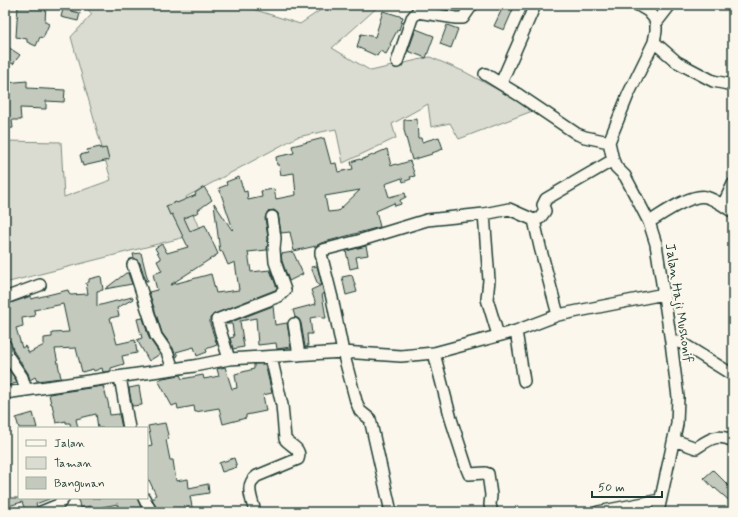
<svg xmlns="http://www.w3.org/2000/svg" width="738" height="517" font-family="Mynerve,sans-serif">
<rect width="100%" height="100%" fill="#fbf7ec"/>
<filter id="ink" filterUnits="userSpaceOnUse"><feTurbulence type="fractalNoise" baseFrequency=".025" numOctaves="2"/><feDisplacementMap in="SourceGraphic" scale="8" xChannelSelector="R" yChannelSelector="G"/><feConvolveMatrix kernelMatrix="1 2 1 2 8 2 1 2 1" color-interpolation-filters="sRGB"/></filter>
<g filter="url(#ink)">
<!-- green -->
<path fill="#dbdcd1" stroke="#7d8c82" d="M84,5H240L300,24L328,5H380L332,48L371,71L430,57L465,72L535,110L459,139L450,123L431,127L428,104L392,124L396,138L343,163L336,129L297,137L186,197L201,233L5,283V141L61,142L64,197L111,180L71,37L92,14Z"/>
<!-- building -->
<path fill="#c4c9be" stroke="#1f3d34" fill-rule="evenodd" d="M18,5H46L45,22L49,24L43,38L40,37L36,46L27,42V39L16,37Z
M492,5H515L504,30L494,26L501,11Z
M63,9L80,13L78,21L61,17Z
M383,11L403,17L399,30L398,29L390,44L391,45L386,54L380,51L377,56L357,47L361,34L375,37Z
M447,25L458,29L451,48L440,44Z
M416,29L434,36L426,58L408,51Z
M5,45L20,55L13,64L5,59Z
M27,81V88L65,90L64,102L46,101V109L20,108L21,120H12L13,128L5,129V83Z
M417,119L418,138H421L422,142L439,137L443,149L432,153V154L412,160L404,130V120Z
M324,138L331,164L336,163L338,172L353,169L351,162L360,159L361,160L387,149L391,166L396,164L397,165L410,161L415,176L410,177L411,179L403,182L402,178L385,184L389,197L405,193L406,197L400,200L401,204L395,206L394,203L376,211L380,227L321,243L316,246L294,251L290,232L281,233L278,213L274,210L268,211L265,218L268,238L267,250L248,252L251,272L270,270L277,288L275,290L214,314L210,318V324L217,345L206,349L207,352L197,356L194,347L176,352L178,356L176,357L173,348L162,333L149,292L157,290L153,274L162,271L157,261L161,259L155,248L162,244L167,253L188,247L172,214L170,215L166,206L176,202L177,203L196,195L195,193L204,187L212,200L198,210L199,212L184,218L190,231L205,225L218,254L170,285L211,274L216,293L239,290L235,262L228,265L222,251L220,252L214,203L232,230L233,229L219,188L227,185L226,182L239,177L244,192L247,191L248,200L262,197L261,191L274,189L276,199L296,195L294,173L281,175L279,165H277L276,157L294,153L292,146ZM360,190L338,211L328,212L325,196Z
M100,147L101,149L106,148L109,160L83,166L80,155L88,153L87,150Z
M366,246L368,255L356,257L358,267L350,269L346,251Z
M293,252L303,274L289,281L282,261L281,254Z
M141,253L148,281H146L140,263L137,260L134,258L133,254Z
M317,266L322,285H318L311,267Z
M126,273H128L132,284L105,289Z
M352,275L357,292L346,295L342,277Z
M101,276L103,290L97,291V306L132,297L133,299L117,308L119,316L110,318L117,344L135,340L137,353L122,356L124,364L111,368V371L103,372L102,368L94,371L93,369L82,372L76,348L55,349L61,378L37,381L35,377L30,380L28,373L14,352L10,341L5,338V336L7,335L5,330H8L7,322L8,321V316L5,305L31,296V299L68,290L69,294L71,295L88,294L86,283L89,282V279ZM63,304L69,332L52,333V337L44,338V345L29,353L25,346L22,348L16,328L23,326L22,318L35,316L34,310Z
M322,285L324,294H322L326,318H322L321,316L310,318L312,334H307L308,347H305L301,323L299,319L295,317L293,310L316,304L311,290Z
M273,306L275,325L287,323L291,347L277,349L276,343L258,345L256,318L240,321L244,347L233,349L230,338L234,337L232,324H226Z
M143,318L149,338L160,354L149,361L137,340L142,338L137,319Z
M5,364L16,380L17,383L5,386Z
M254,364H265L272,393L263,395L266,411L246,415V418L223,424L219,408L195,412L194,406L178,409L177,404L172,406L158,380L163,378L180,375L182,379L203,375L204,379L219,376L217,369L225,367L232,389L237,388L235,374L254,369Z
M103,386L108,402L110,415L119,414L122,428H98L96,414L76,419L78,428H71L70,423H66V421L56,423L52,404H51L49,394Z
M139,386L142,405L132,406L129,388Z
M33,413L37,428H19L16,418Z
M165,423L169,439L166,440L170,460H173L176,481L188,479L189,488L208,484L209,493L190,496L193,512H158L152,498H155L154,496L156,495L149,480L147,481V446L152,445L148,426Z
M234,458L237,467L222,472L219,463Z
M713,470L729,486L733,484V504L715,488L714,489L704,478Z
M5,498H49V499L36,504L37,506L34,512H26L22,502L5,507Z
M78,498H137L143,512H119L118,504L102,507V511L91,512L90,506L80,508Z"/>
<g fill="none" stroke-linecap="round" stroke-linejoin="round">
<defs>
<path id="street" d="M638,5L648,11L654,18L656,23V31L654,42L628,95L609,142L613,160L616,167L625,176L634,193L649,222L656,244L671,342L678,397L677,424L658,512
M656,23L670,5
M654,42L677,62L713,81L733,85
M397,62L412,18L417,12L456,18H463L472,5
M485,74L519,95L577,134L585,137L609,142
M501,83L535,5
M723,205L733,184
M484,214L489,280L487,299L498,335
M534,220L540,247L558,315
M649,222C661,215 691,193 706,197C715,199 725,207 733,212
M133,265L156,336L167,352L173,369
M5,298L40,285
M294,324L299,355
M516,331L524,381
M671,342H680L733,375
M5,345L7,355L22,377L26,390
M434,353L451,419L467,469L469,474L485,473L488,474L491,495L490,505L492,512
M229,359L217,320L279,296L285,290L275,262L274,249L275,238L272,217
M120,377L129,428
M5,393L194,366L229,359L343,352L401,356L434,353L516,331L558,315L664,294
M674,440L696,448C710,439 717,433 733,441
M144,498L151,512
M41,512L58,505L64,498
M255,512C252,499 244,485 257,476L298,459C302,448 290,446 285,439L282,405L271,357
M391,512L370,419L360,411L356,401L343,352L332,298L321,254V251L323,250L358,241L427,220L484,214L509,209L534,220L540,218L545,211L543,205L546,199L613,160
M598,512L660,500"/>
</defs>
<!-- street casing -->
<use href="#street" stroke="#1f3d34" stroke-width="14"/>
<!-- street -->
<use href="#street" stroke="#fbf7ec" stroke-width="11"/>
</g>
</g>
<g text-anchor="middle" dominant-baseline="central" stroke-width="4" stroke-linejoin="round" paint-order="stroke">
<!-- street labels -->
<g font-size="14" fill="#1f3d34" stroke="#fbf7ec">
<text transform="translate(679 303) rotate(81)">Jalan Haji Mushonif</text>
</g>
</g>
<!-- margin -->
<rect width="738" height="517" fill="none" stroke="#fbf7ec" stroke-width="20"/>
<rect x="10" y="10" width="718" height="497" fill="none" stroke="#1f3d34" stroke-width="1.5" filter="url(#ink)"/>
<!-- legend -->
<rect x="18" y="427" width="130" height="72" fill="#fbf7ec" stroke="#a3ada2"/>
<rect x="26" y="440" width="20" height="6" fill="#fbf7ec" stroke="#a3ada2"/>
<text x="54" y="447" font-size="12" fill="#1f3d34">Jalan</text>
<rect x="26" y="457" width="20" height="12" fill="#dbdcd1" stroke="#a3ada2"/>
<text x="54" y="467" font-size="12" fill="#1f3d34">Taman</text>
<rect x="26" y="477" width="20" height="12" fill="#c4c9be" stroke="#a3ada2"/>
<text x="54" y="487" font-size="12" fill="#1f3d34">Bangunan</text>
<!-- scale -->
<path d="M592 491v6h70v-6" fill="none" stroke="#1f3d34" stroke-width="2"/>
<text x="598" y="491" font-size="12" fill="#1f3d34" stroke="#fbf7ec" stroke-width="3" paint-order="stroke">50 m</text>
</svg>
